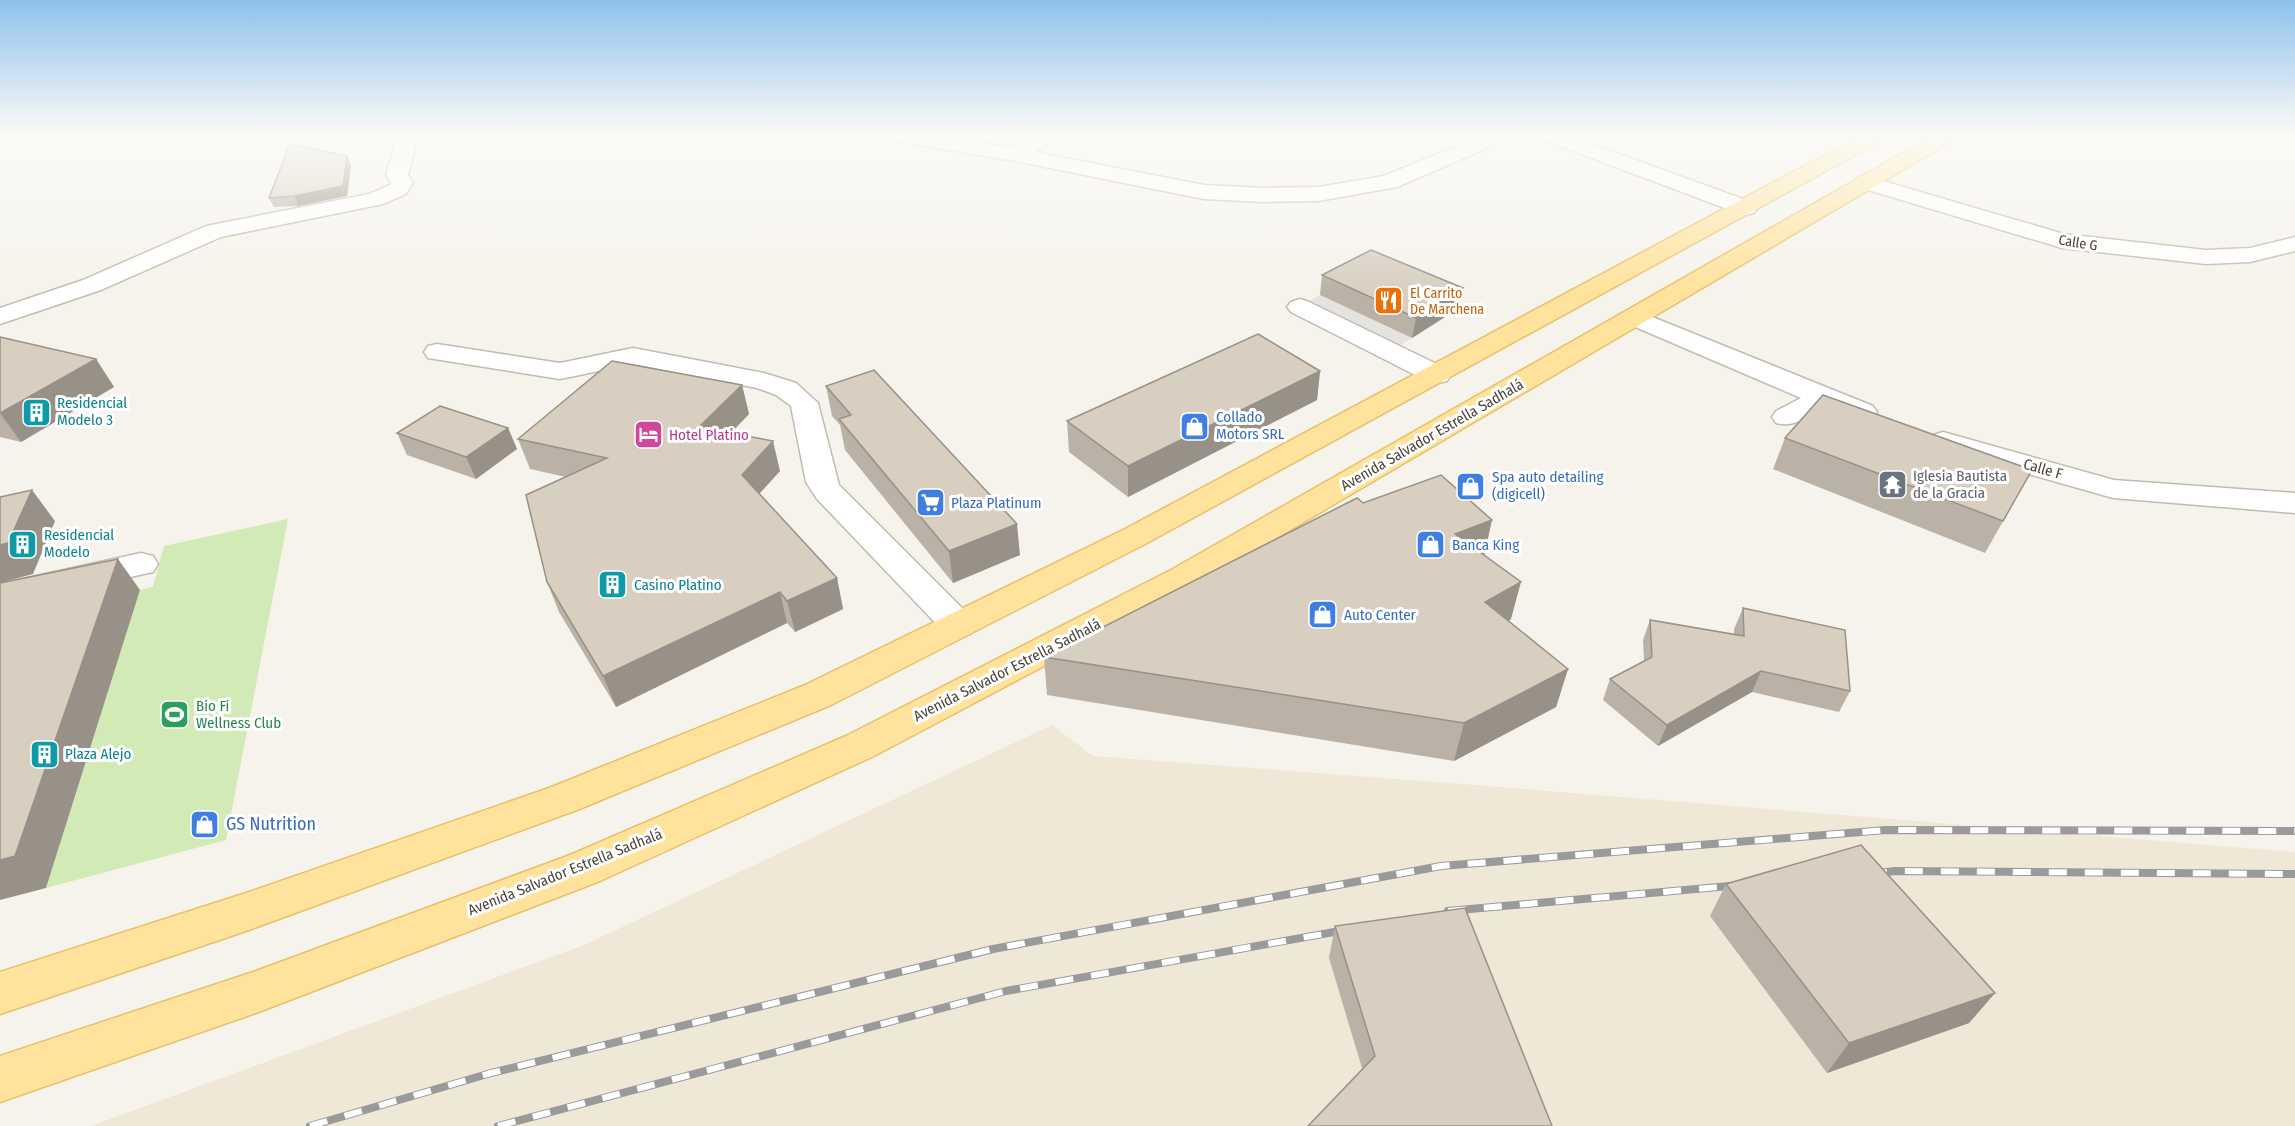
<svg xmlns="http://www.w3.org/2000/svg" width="2295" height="1126" font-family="'Fira Sans Condensed',sans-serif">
<rect width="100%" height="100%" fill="#f6f3ec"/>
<!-- education -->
<path fill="#efe8d6" d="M1052,725L1093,756L1475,785L2295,852V1126H91L584,945Z"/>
<!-- green -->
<path fill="#d2eab5" d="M288,519L226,840L46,888L140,590L153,587L164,546Z"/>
<!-- parking -->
<path fill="#e5e3e0" d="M1320,295L1412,338L1399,346L1306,303Z"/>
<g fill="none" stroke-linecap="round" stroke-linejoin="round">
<defs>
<path id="minor" d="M399,133H419L408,175L413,182L406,194L383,204L221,237L101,290L0,324V308L83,280L206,226L369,194L390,185L391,182L386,175Z
M873,133H919L1012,148L1037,133H1061L1058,137L1034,152L1204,185L1263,188L1318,187L1384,176L1489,133H1516L1513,137L1397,187L1318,201L1263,202L1204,199L1015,161L883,139L876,137Z
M1533,133H1561L1754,203L1757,208L1754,213L1746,215L1738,213L1536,137Z
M1866,176L2064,234L2206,250L2250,248L2295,237V251L2250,262L2206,264L2062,248L1858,187L1855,182L1858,177Z
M1300,299L1309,302L1447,369L1451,375L1447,381L1437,383L1427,381L1291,312L1287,307L1291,302Z
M1635,310L1873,406L1877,412L1873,418L1863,421L1826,407C1809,416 1795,428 1776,423L1772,417L1776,411L1801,398L1626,323L1622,318L1626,313Z
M437,344L560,363L633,348L764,373L796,383L818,403L839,485L970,616L975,625L970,634L958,637L946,634L817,499L806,482L791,406L776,395L757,388L633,364L560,379L428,358L424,352L428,346Z
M1943,432L2114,480L2295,493V513L2113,498L1933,447L1928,441L1933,435Z
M141,553L153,556L158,564L153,572L0,606V584Z"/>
<path id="major" d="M1866,133H1891L1888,137L1147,543L831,705L577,810L246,931L0,1014V972L246,893L549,788L805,685L1125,529Z
M1938,133H1962L1959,137L1195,586L874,756L600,881L256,1013L0,1102V1056L256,971L570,855L846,736L1171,570Z"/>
</defs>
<!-- minor casing -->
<use href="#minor" stroke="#c2bbae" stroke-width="3"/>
<!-- major casing -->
<use href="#major" stroke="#e6c16a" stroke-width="3"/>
<!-- minor -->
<use href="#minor" fill="#fff" fill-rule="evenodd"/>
<!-- major -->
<use href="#major" fill="#ffe39c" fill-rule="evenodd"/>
<defs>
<path id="rail" d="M1869,874L1895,871L2295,874
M1448,911L1741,885
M310,1126L491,1073L993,949L1441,866L1886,830L2295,831
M498,1126L1006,991L1351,929"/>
</defs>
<!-- rail casing -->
<use href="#rail" stroke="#9a9a9a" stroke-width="8"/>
<!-- rail -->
<use href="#rail" stroke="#fff" stroke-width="6" stroke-dasharray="18" stroke-linecap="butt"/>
</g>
<!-- wall -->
<path fill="#bab2a6" d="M351,165L347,196L298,206L274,207L269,198Z
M1322,275L1459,308L1412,338L1320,295Z
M0,337L96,359L114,387L21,442L0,437Z
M1320,371L1317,400L1128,497L1069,452L1067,421Z
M742,385L749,414L731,433L780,471L759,494L837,578L843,609L795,632L787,623L616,707L559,612L547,582L566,477L530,469L518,439Z
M826,386L1020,555L953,583L845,450L840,425L832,416Z
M508,428L517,449L476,479L407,455L397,433Z
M1785,438L2032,470L1985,553L1773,469Z
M1363,503L1484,555L1511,619L1509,621L1568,669L1556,707L1454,761L1047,695L1044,657Z
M1743,608L1850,691L1839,712L1752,692L1658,746L1603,700L1610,679L1644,661L1643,640L1650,620L1734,635V629Z
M1726,884L1995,993L1969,1023L1827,1073L1710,916Z
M1335,926L1552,1126L1362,1068L1329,958Z"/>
<!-- shaded-wall -->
<path fill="#979187" d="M347,156L351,165L347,196L298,206L294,196Z
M1463,288L1459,308L1412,338L1416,318Z
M96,359L114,387L21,442L0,413Z
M1320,371L1317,400L1128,497V466Z
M742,385L749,414L708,456L699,427Z
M508,428L517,449L476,479L466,457Z
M773,441L780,471L749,505L742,475Z
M32,490L55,521L33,574L3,582L21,604L0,598V545Z
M1492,520L1484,557L1455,534Z
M1017,524L1020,555L953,583L949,551Z
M118,559L140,590L46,888L0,900V860Z
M837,578L843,609L795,632L787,601Z
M1521,582L1511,619L1476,639L1485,602Z
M780,592L787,623L616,707L603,676Z
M1568,669L1556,707L1454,761L1464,723Z
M1761,671L1752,692L1658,746L1667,725Z
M1995,993L1969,1023L1827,1073L1849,1043Z"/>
<!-- building -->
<path fill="#d8cfc1" stroke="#979187" stroke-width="1.5" d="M290,144L347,156L343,186L294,196L269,198Z
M1371,250L1463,288L1416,318L1322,275Z
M1258,334L1320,371L1128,466L1067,421Z
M0,337L96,359L0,413Z
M612,361L742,385L699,427L773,441L742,475L837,578L787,601L780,592L603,676L547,582L526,495L607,458L518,439Z
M874,370L1017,524L949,551L839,419L851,415L826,386Z
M1823,395L2032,470L2003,521L1785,438Z
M440,406L508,428L466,457L397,433Z
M1441,475L1492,520L1455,534L1521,582L1485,602L1568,669L1464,723L1044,657L1357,498L1363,503Z
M32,490L8,543L0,545V497Z
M118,559L15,856L0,860V583Z
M1743,608L1845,630L1850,691L1761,671L1667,725L1610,679L1652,657L1650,620L1744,636Z
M1861,845L1995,993L1849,1043L1726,884Z
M1465,908L1552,1126H1308L1375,1056L1335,926Z"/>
<!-- sky -->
<linearGradient id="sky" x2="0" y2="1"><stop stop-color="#8fc1ec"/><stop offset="0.46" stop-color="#fbfaf6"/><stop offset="1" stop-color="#fbfaf6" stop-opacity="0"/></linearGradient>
<rect width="2295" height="291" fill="url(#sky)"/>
<!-- icons -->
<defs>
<symbol id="restaurant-square" viewBox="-11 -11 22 22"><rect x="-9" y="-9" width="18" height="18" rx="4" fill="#e8710a" stroke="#fff"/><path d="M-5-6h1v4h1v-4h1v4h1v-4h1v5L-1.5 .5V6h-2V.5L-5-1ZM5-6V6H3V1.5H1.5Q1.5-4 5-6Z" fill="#fff"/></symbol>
<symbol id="building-square" viewBox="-11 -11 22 22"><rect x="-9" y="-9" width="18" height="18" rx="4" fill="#0f9aa8" stroke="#fff"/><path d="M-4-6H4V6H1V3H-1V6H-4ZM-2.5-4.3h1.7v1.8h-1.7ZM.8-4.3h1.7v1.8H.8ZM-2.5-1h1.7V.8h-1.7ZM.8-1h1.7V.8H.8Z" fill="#fff"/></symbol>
<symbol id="shop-square" viewBox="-11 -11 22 22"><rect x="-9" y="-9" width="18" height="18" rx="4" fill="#3f7fe0" stroke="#fff"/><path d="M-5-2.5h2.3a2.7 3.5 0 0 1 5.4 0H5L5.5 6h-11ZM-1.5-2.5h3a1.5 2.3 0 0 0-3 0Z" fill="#fff"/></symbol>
<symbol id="hotel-square" viewBox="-11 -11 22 22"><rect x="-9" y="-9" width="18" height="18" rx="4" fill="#d1479c" stroke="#fff"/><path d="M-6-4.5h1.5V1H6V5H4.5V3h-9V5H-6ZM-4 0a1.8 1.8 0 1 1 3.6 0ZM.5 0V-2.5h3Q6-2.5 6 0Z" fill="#fff"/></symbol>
<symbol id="temple-square" viewBox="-11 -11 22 22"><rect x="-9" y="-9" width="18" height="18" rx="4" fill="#6b7280" stroke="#fff"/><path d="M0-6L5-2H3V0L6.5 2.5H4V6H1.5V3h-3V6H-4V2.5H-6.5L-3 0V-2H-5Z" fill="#fff"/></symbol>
<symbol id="supermarket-square" viewBox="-11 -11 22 22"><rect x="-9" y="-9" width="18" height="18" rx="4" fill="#3f7fe0" stroke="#fff"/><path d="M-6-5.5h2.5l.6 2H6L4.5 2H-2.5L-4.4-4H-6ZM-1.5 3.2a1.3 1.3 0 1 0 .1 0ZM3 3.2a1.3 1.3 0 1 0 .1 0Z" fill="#fff"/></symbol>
<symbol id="stadium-square" viewBox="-11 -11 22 22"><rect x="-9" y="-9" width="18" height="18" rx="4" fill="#2e9e5b" stroke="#fff"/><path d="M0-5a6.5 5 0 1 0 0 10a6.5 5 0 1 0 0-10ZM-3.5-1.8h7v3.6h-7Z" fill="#fff"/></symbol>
</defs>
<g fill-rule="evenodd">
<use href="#restaurant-square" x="1372" y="284" width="33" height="33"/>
<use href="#building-square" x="20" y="396" width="33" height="33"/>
<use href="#shop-square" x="1178" y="410" width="33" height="33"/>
<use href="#hotel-square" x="632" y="418" width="33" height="33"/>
<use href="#temple-square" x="1876" y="468" width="33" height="33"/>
<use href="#shop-square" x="1454" y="470" width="33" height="33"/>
<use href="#supermarket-square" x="914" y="486" width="33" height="33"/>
<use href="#building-square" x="6" y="528" width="33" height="33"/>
<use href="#shop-square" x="1414" y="528" width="33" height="33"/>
<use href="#building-square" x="596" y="568" width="33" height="33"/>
<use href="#shop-square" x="1306" y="598" width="33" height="33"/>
<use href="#stadium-square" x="158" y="698" width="33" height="33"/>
<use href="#building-square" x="28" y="738" width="33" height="33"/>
<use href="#shop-square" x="188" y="808" width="33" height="33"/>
</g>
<g text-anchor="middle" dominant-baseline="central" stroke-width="6" stroke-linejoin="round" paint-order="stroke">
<!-- far-street labels -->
<g font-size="14" fill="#4b4439" stroke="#fff">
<text transform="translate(2078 243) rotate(9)">Calle G</text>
</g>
<!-- far-food labels -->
<g font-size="14" fill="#c56008" stroke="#fff" text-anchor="start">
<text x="1410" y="293">El Carrito<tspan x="1410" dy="16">De Marchena</tspan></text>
</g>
<!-- culture labels -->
<g font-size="15" fill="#0d838f" stroke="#fff" text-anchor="start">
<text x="57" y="403">Residencial<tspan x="57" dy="17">Modelo 3</tspan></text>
<text x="44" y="535">Residencial<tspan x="44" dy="17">Modelo</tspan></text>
<text x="634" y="585">Casino Platino</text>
<text x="65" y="754">Plaza Alejo</text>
</g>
<!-- shop labels -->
<g font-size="15" fill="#366cbe" stroke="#fff" text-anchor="start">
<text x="1216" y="417">Collado<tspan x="1216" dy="17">Motors SRL</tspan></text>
<text x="1492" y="477">Spa auto detailing<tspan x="1492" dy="17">(digicell)</tspan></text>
<text x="951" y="503">Plaza Platinum</text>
<text x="1452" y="545">Banca King</text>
<text x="1344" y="615">Auto Center</text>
</g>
<!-- hotel labels -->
<g font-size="15" fill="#b23c85" stroke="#fff" text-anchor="start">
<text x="669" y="435">Hotel Platino</text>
</g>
<!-- street labels -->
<g font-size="15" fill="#4b4439" stroke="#fff">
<text transform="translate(1432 435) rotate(-30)">Avenida Salvador Estrella Sadhalá</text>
<text transform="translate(2043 469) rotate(16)">Calle F</text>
<text transform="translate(1007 670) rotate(-27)">Avenida Salvador Estrella Sadhalá</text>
<text transform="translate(565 872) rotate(-22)">Avenida Salvador Estrella Sadhalá</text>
</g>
<!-- worship labels -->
<g font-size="15" fill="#5b616d" stroke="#fff" text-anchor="start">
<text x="1913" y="476">Iglesia Bautista<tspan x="1913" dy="17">de la Gracia</tspan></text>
</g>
<!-- leisure labels -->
<g font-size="15" fill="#27864d" stroke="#fff" text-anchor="start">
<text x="196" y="706">Bio Fi<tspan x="196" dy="17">Wellness Club</tspan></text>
</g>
<!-- near-shop labels -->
<g font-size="18" fill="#366cbe" stroke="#fff" text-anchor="start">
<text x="226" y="824">GS Nutrition</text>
</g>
</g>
</svg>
